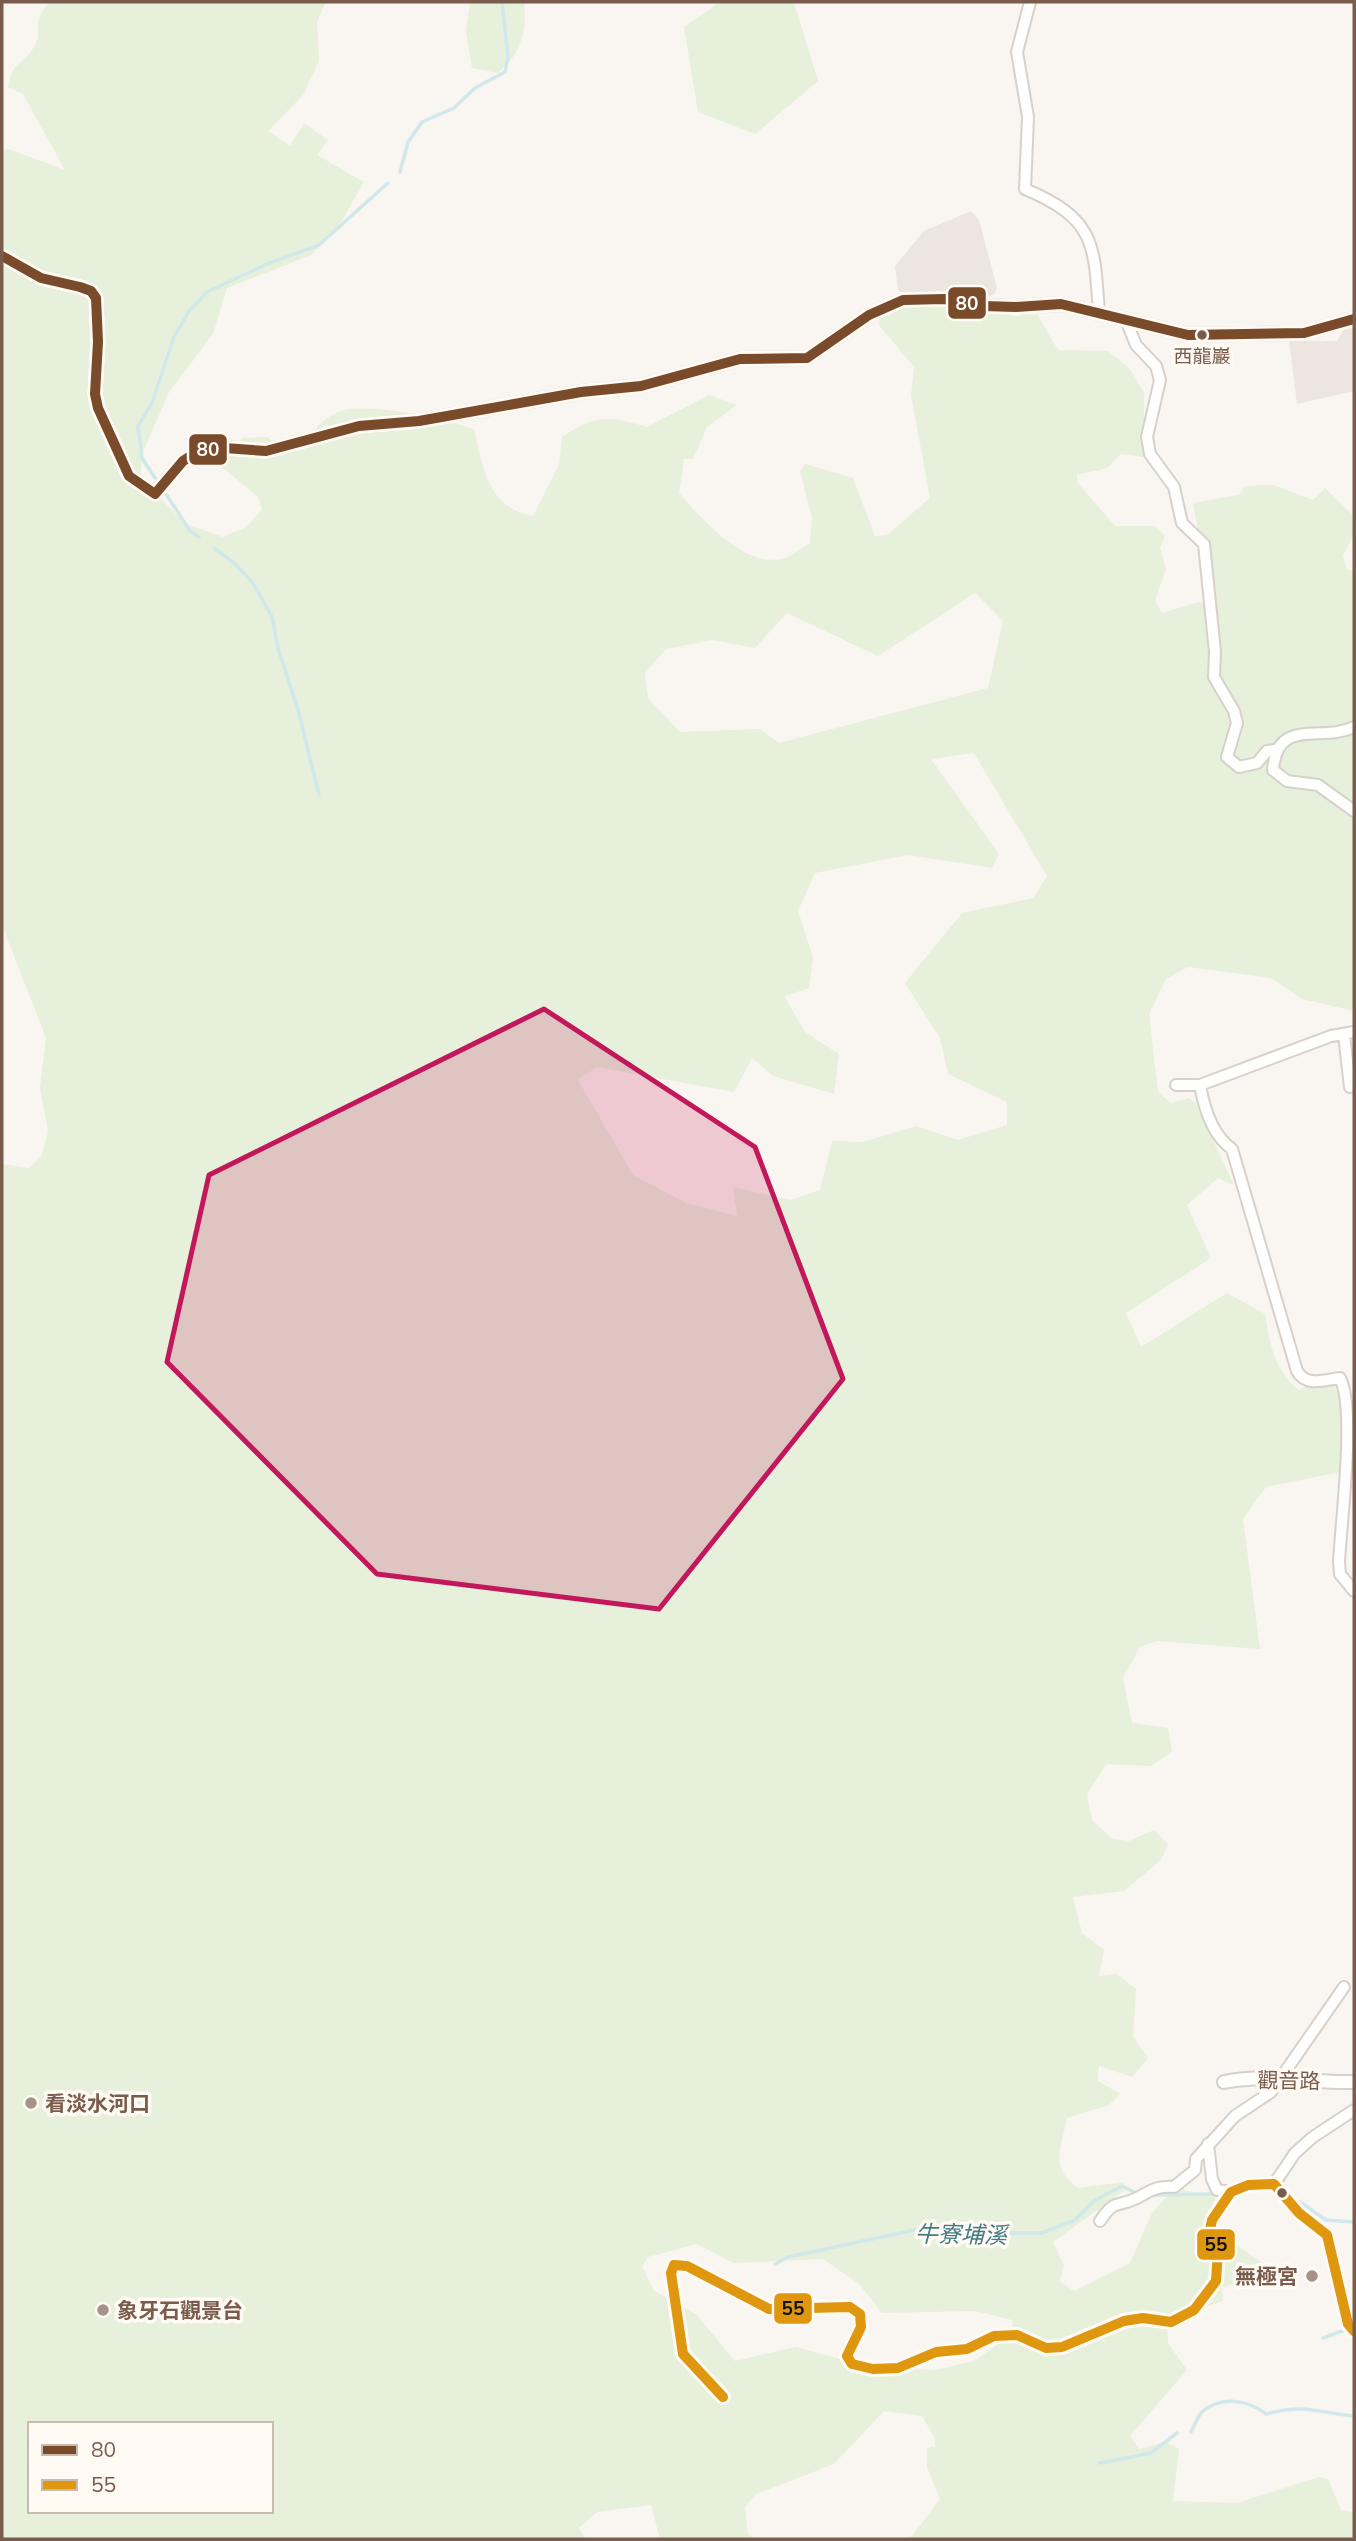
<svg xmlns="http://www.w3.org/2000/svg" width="1356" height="2541" font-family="Mulish,'Noto Sans TC',sans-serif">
<rect width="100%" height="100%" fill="#f9f5f0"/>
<!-- industrial -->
<path fill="#ede5e0" d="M971,211L979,220L997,288L994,294L980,301L904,295L898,290L895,266L924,231Z
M1354,328V391L1297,404L1289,341H1337L1344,329Z"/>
<!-- green -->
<path fill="#e7f0db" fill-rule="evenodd" d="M50,2H326L317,22L319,61L303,95L268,131L290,146L304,123L328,140L317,155L364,182L337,229L311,255L227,288L213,334L169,392L143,452L140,478L186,524L223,537L246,527L262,510L258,497L222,467L242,438L267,437L278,446C319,441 308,427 336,413C360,400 449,419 474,430C484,469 487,507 533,516L559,465L562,437C596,414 609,416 647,427L709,395L737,405L707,427L693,459H684L679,493C701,518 743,567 781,559C791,557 801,548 810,544L812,518L800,471L805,464L853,478L875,536L887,535L930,498L911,395L914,367L878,324L882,312L933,300L1017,316L1037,314L1058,350L1108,351L1129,368L1144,392V439L1149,458L1121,454L1107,468L1077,475V482L1115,526H1155L1165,536L1160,548L1166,569L1155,601L1162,613L1199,602L1211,605L1193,503L1239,495L1245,486L1274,485L1313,500L1325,488L1352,514L1353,535L1343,556L1347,569L1354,572V1011L1302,999L1271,978L1188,967L1166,979L1149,1014L1158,1092L1171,1103L1189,1098L1196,1104L1234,1185L1218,1178L1187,1205L1211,1258L1126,1313L1141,1347L1227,1293L1265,1314C1270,1345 1274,1370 1299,1390L1330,1374L1345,1413L1340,1472L1266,1487L1243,1519L1260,1649L1157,1641L1140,1647L1123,1678L1132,1723L1168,1728L1172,1751L1151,1766L1106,1764L1087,1794L1092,1820L1112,1839L1129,1841L1154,1830L1168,1844L1161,1860L1124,1891L1073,1897L1082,1933L1104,1950L1099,1976L1117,1974L1136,1989L1133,2037L1148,2058L1132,2077L1099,2066L1098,2081L1120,2094L1109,2105L1067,2118C1061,2149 1049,2167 1078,2188L1124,2182L1125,2190L1053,2242L1064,2265L1060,2282L1074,2291L1130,2263L1152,2213L1175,2188L1216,2197L1209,2222L1213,2229L1263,2263L1256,2279L1222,2287L1223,2301L1167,2319L1168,2343L1187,2370L1130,2436L1139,2449L1165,2442L1179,2449L1173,2501L1237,2503L1319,2477L1328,2479L1341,2510L1354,2512V2539H905L912,2536L940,2499L927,2467V2448L935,2446V2438L922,2416L884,2411L834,2464L756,2494L745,2507L748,2534L755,2539H660L651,2505L597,2512L579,2528L586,2539H2V1164L29,1168L42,1155L48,1131L40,1087L46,1038L2,925V150L8,149L65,170L23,94L8,87C13,59 23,66 34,47C44,30 29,23 50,2ZM975,593L1003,621L988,688L779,743L760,729L680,732L648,698L645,673L666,649L712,640L755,648L787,613L878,656ZM974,753L1047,876L1033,898L962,913L905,983L940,1038L948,1074L1007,1102V1125L958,1140L916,1126L863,1142L832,1141L820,1190L791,1200L733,1187L737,1216L686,1203L633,1175L578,1080L597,1067L734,1092L752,1058L773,1076L834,1094L839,1054L805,1032L784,996L809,988L813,957L798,911L815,873L908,855L992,868L999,854L931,759ZM697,2244L734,2263L823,2259L859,2284L882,2313L975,2311L1012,2320L1014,2333L974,2361L935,2370L868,2366L795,2347L735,2361L696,2314L654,2291L642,2267L648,2257ZM30,2424H271V2511H30Z
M470,2H524C527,33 521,53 498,73L472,68L466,32Z
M720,2H794L818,81L755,134L698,112L684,27Z"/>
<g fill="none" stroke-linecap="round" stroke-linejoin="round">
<!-- stream -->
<path stroke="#d0e8ea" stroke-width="3.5" d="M400,172L408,142L422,122L454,108L475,88L505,72L508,58L502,2
M155,478L142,458L138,426L152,403L174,337L189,311L207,292L267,264L319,245L388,183
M166,494L190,531L199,537
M214,548L234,563L253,583L272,617L278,648L299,713L319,795
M1151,2195L1212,2194
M1300,2202L1326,2220L1354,2222
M775,2264L788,2257L924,2228L974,2238L998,2233H1042L1075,2220L1094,2201L1122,2186L1136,2193
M1323,2338L1350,2328
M1191,2432C1194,2427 1197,2417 1202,2412C1221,2395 1248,2400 1266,2414C1305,2403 1318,2413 1354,2416
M1100,2463L1151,2453L1177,2433"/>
<defs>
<path id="minor" d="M1030,2L1017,52L1028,117L1025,189C1096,219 1094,244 1099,313
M1126,320L1136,345L1156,366L1160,380L1147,437L1150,454L1174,487L1182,523L1204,544L1215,652L1214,677L1234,711L1237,723L1227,757L1239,767L1257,763L1267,751L1274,750
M1354,727C1321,743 1277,716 1273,770L1287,781L1318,785L1354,811
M1354,1032L1331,1036L1200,1085C1204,1108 1212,1135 1232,1149L1297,1371C1306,1387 1324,1380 1340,1378C1356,1409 1341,1521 1339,1562L1340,1574L1354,1591
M1344,1035L1350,1087L1354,1085
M1176,1085H1200
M1208,2144L1212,2179L1217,2190L1231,2192
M1274,2184L1295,2153L1313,2137L1354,2110
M1100,2221C1115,2198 1117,2208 1137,2198C1152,2190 1156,2186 1174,2187L1195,2170L1196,2159L1235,2116L1271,2092L1344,1987
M723,2397L683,2354L671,2273L674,2265L687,2266L769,2309L850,2307L860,2314L861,2327L847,2356L852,2364L873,2369L898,2368L936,2352L967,2349L994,2336L1017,2335L1046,2348L1062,2347L1124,2321L1143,2318L1171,2322L1194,2310L1216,2281L1218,2250L1210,2230L1212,2220L1231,2192L1248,2185L1274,2184L1299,2213L1327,2235L1348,2324L1354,2331"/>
<path id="tertiary" d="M2,256L41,278L80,287L91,291L96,298L98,342L95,394L98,408L129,476L155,494L183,461L200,450L224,448L266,451L359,426L419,421L581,392L641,386L740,359L807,358L869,315L903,300L944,299L983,306L1016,307L1061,304L1188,335L1304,333L1354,319
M1224,2082C1267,2073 1311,2083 1354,2082"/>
</defs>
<!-- minor casing -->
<use href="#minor" stroke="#d7d1cb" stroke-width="14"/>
<!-- tertiary casing -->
<use href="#tertiary" stroke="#d7d1cb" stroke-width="16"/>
<!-- minor -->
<use href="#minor" stroke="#fefefd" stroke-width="10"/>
<!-- tertiary -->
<use href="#tertiary" stroke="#fefefd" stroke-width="12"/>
<defs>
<path id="bus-1" d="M2,256L41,278L80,287L91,291L96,298L98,342L95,394L98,408L129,476L155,494L183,461L200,450L224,448L266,451L359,426L419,421L581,392L641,386L740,359L807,358L869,315L903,300L944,299L983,306L1016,307L1061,304L1188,335L1304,333L1354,319"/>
<path id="bus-2" d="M723,2397L683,2354L671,2273L674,2265L687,2266L769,2309L850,2307L860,2314L861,2327L847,2356L852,2364L873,2369L898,2368L936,2352L967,2349L994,2336L1017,2335L1046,2348L1062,2347L1124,2321L1143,2318L1171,2322L1194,2310L1216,2281L1218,2250L1210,2230L1212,2220L1231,2192L1248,2185L1274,2184L1299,2213L1327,2235L1348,2324L1354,2331"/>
</defs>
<!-- bus-1 casing -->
<use href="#bus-1" stroke="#fffaf3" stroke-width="16"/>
<!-- bus-2 casing -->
<use href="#bus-2" stroke="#fffaf3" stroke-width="16"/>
<!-- bus-1 -->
<use href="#bus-1" stroke="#7a4b2a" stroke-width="10"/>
<!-- bus-2 -->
<use href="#bus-2" stroke="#de970f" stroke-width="10"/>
</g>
<!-- marked area -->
<path fill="#c2185b" fill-opacity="0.2" stroke="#c2185b" stroke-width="5" stroke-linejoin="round" d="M544,1009L755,1147L843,1379L659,1609L377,1574L167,1362L209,1175Z"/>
<!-- markers -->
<g fill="#7a5c4d" stroke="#fffaf3" stroke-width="2.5">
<circle cx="1202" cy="335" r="6"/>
<circle cx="1282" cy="2193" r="6"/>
</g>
<g fill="#a69286" stroke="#fffaf3" stroke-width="2.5">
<circle cx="31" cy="2103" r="7"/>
<circle cx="1312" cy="2276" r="7"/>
<circle cx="103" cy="2310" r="7"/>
</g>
<g text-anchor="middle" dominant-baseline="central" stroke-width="7" stroke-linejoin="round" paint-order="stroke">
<!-- bus labels -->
<g font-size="19" fill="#7a5c4d" stroke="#fffaf3">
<text x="1202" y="356">西龍巖</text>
</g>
<!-- street labels -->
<g font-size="21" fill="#7a5c4d" stroke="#fffaf3">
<text transform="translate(1289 2080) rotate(1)">觀音路</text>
</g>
<!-- poi labels -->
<g font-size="21" font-weight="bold" fill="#7a5c4d" stroke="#fffaf3" text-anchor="start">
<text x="45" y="2103">看淡水河口</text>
<text x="1298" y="2276" text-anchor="end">無極宮</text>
<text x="117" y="2310">象牙石觀景台</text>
</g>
<!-- water labels -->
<g font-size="23" font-style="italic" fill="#437c86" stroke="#fffaf3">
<text transform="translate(961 2234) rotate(1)">牛寮埔溪</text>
</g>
</g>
<g stroke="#fffaf3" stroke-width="2.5">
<rect x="947" y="286" width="40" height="34" rx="7" fill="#7a4b2a"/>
<rect x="188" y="433" width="40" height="33" rx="7" fill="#7a4b2a"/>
<rect x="1196" y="2228" width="40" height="33" rx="7" fill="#de970f"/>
<rect x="773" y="2292" width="40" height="33" rx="7" fill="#de970f"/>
</g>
<g font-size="19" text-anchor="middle" font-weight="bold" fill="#fff">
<text x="967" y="310">80</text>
<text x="208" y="456">80</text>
</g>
<g font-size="19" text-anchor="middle" font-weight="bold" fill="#111">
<text x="1216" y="2251">55</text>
<text x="793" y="2315">55</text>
</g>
<!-- border -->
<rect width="1356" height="2541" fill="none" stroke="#7a5c4d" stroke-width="7"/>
<!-- legend -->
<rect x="28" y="2422" width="245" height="91" fill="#fffaf3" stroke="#cabbb1" stroke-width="2"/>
<rect x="42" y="2445" width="35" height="10" fill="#7a4b2a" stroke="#cabbb1" stroke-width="2"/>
<text x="91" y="2457" font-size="21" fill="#7a5c4d">80</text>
<rect x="42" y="2480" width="35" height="10" fill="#de970f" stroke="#cabbb1" stroke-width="2"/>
<text x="91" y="2492" font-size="21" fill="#7a5c4d">55</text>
</svg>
